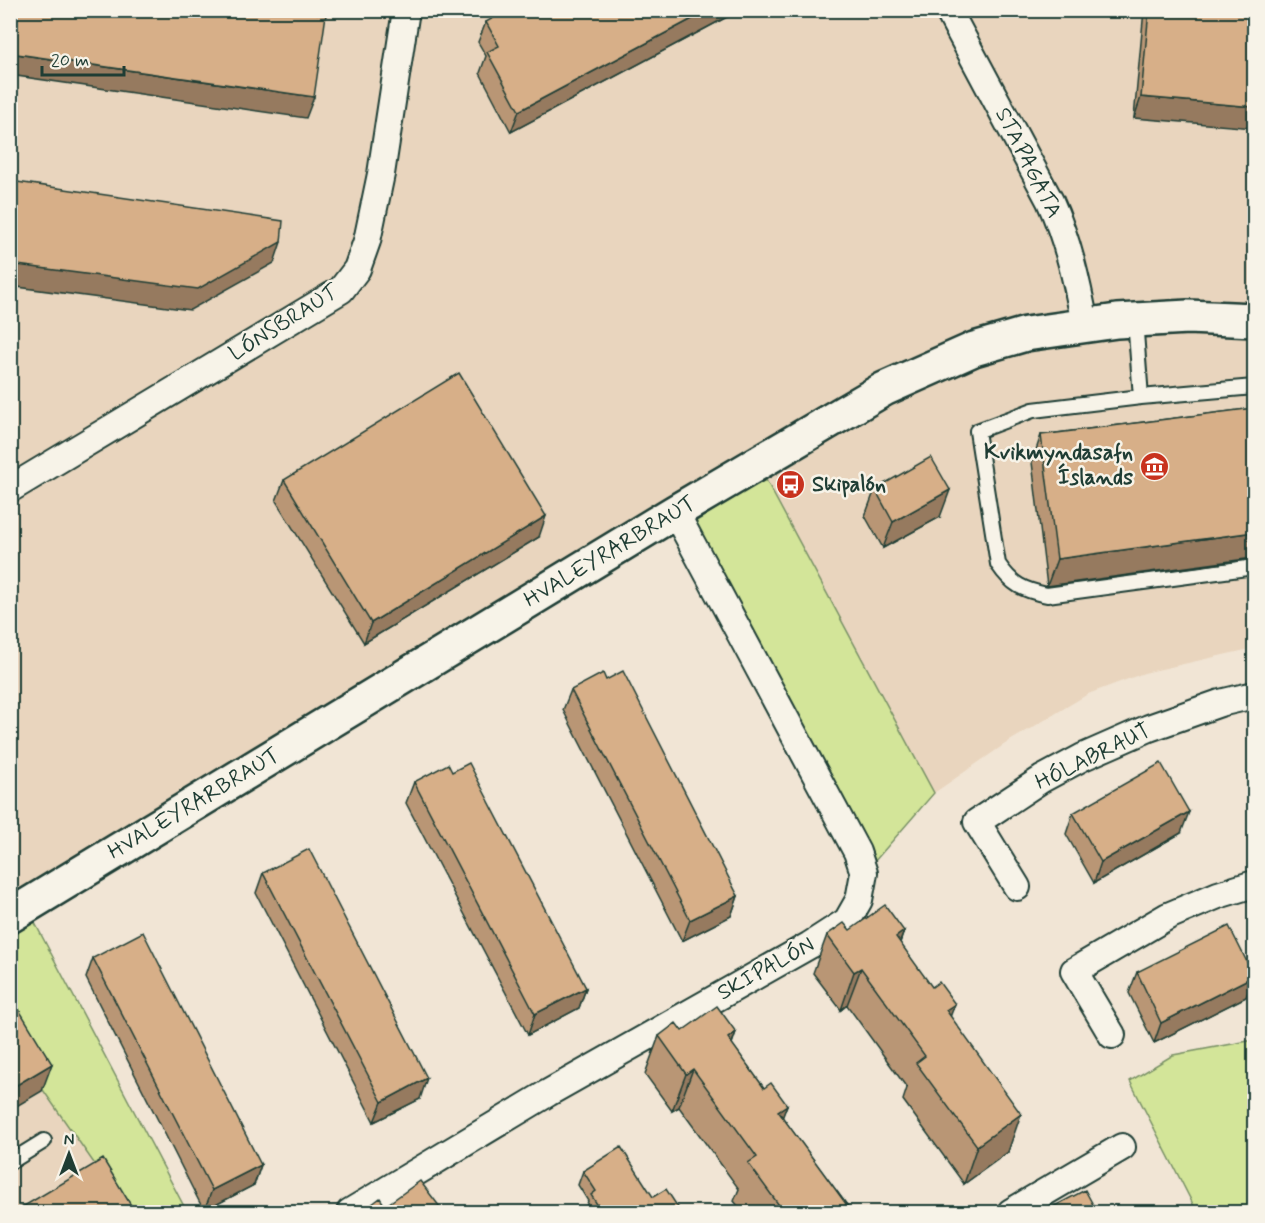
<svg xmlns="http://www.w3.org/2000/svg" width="1265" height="1223" font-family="Mynerve,sans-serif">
<rect width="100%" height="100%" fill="#f1e5d5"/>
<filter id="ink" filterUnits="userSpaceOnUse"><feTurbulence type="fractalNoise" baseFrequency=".0167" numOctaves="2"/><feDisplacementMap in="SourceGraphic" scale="12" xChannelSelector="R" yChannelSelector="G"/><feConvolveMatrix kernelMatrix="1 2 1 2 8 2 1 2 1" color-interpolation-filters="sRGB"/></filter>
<g filter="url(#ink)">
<!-- built -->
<path fill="#e9d5be" d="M11,11H1254V648L1144,673L1088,694L1008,742L934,793L765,478L674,535L11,912Z
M11,1044L128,1212H11Z"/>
<!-- green -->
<path fill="#d3e599" stroke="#799166" stroke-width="1.5" d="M765,478L934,793L874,862L674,535Z
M25,904L187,1212H128L11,1044L10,912Z
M1254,1040V1212H1197L1130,1081L1173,1055Z"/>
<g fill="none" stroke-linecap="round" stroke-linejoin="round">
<defs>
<path id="lane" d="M1135,320L1141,397
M1254,387L1141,397L1033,410L977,431L998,564C1012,585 1023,590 1047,595L1254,567
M10,1162L44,1141"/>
<path id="street" d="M948,10L1050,201C1068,241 1077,282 1085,324
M10,489L341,290L357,269L367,241L381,174L406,10
M1017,887L977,822L1042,779L1083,757L1149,728L1220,703L1254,695
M1112,1035L1074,971L1168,916L1218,895L1254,884
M350,1212L548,1093L810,945L847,921L859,900L864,873L857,852L675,512
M1011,1212L1122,1147"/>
<path id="secondary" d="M10,916L675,512L884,389L974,349L1026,334L1117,321L1188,317L1254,320"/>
</defs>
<!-- lane casing -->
<use href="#lane" stroke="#1f3d34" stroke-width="18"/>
<!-- street casing -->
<use href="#street" stroke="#1f3d34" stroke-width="30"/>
<!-- secondary casing -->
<use href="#secondary" stroke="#1f3d34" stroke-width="38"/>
<!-- lane -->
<use href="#lane" stroke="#f7f3e8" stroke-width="14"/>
<!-- street -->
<use href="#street" stroke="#f7f3e8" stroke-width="26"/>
<!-- secondary -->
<use href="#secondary" stroke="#f7f3e8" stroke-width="33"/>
</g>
<!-- wall -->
<path fill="#b99675" stroke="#1f3d34" stroke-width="1.5" d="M740,10L511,132L480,73L486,56L478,42L486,22Z
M1144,10H1254L1134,118Z
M1254,408V559L1047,586L1032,462L1041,435Z
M284,480L539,537L364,643L276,501Z
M875,489L940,517L883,548L865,516Z
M606,680L738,896L731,916L682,941L563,710L571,690Z
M452,772L586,988L579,1008L528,1035L406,803L414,782Z
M1073,813L1181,833L1094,883L1066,834Z
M263,873L420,1099L374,1122L256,893Z
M850,930L904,931L900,943L950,1016L1008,1152L964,1184L903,1100L907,1088L847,1005L841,1010L813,973L827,935Z
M93,958L261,1165L254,1185L204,1211L86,978Z
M1137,972L1254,976L1246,997L1154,1043L1129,993Z
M682,1031L736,1032L732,1044L764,1088L787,1105L782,1117L852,1212H743L734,1201L739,1189L679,1107L672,1111L645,1074L659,1036Z
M583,1171L653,1197L681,1212H587L585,1209L588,1201L578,1185Z"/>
<!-- shaded-wall -->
<path fill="#967a5f" stroke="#1f3d34" stroke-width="1.5" d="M709,10H740L511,132L519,111Z
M10,53L314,97L306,118L10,75Z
M1141,97L1254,107V128L1134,118Z
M281,242L274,263L190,310L10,286V264Z
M950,490L940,517L883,548L893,522Z
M546,516L539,537L364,643L371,623Z
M1254,532V553L1253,558L1047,586L1057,559Z
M1189,812L1181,833L1094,883L1101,862Z
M738,896L731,916L682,941L690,920Z
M904,931L890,969L896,937Z
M861,968L847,1005L841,1010L854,972Z
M1254,976L1246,997L1154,1043L1161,1023Z
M586,988L579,1008L528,1035L535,1014Z
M955,1004L941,1041L946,1010Z
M736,1032L722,1070L728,1038Z
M52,1064L42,1091L10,1110V1089Z
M693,1069L679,1107L672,1111L686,1074Z
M427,1078L420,1099L374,1122L382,1102Z
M787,1105L773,1143L778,1111Z
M1021,1114L1008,1152L964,1184L977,1146Z
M261,1165L254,1185L204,1211L212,1190Z"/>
<!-- building -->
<path fill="#d7af88" stroke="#1f3d34" stroke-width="1.5" d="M10,10H298L326,15L314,97L10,53Z
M507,10H709L519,111L487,52L499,46L486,22Z
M1149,10H1254V107L1141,97Z
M10,181L283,221L281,242L198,289L10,264Z
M459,373L546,516L371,623L284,480Z
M1254,408V532L1057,559L1041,435Z
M931,457L950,490L893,522L875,489Z
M623,671L738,896L690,920L571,690L603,673L606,680Z
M469,763L586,988L535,1014L414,782L448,764L452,772Z
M1161,763L1189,812L1101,862L1073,813Z
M309,849L427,1078L382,1102L263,873Z
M885,905L904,931L896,937L932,987L939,982L955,1004L946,1010L1021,1114L977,1146L916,1063L925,1056L861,968L854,972L827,935L844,923L850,930Z
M1229,926L1254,976L1161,1023L1137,972Z
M143,932L261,1165L212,1190L93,958Z
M717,1006L736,1032L728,1038L764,1088L771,1083L787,1105L778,1111L852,1212H784L748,1163L757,1157L693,1069L686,1074L659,1036L676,1023L682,1031Z
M18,1008L52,1064L10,1089V1012Z
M621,1147L653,1197L666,1189L681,1212H602L591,1195L596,1191L583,1171Z
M103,1159L135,1212H14Z
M420,1181L440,1207L432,1212H364L363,1211L380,1198L385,1206Z
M1085,1190L1097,1212H1048L1047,1210Z"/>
</g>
<!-- icons -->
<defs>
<symbol id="museum-disc" viewBox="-11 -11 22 22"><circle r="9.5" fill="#c8321e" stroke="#f7f3e8"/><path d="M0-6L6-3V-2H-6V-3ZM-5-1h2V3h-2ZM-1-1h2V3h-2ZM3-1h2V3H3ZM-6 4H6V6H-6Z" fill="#fff"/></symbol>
<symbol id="bus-disc" viewBox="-11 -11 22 22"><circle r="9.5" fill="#c8321e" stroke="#f7f3e8"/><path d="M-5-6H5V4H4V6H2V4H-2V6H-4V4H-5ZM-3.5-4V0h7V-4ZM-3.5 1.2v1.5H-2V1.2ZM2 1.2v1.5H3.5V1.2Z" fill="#fff"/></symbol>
</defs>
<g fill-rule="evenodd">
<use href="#museum-disc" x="1138" y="450" width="33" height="33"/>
<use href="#bus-disc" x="774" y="468" width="33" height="33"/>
</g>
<g text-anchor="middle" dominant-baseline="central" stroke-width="5" stroke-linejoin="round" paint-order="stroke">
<!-- street labels -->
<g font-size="22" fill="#1f3d34" stroke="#f7f3e8">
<text transform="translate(1028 163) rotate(63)">STAPAGATA</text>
<text transform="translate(284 323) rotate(-32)">LÓNSBRAUT</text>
<text transform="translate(610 552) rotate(-31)">HVALEYRARBRAUT</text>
<text transform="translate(1093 757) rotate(-26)">HÓLABRAUT</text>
<text transform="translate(194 804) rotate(-31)">HVALEYRARBRAUT</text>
<text transform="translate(766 969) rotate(-29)">SKIPALÓN</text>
</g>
<!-- poi labels -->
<g font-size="22" font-weight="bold" fill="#1f3d34" stroke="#f7f3e8" text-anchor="end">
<text x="1133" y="453">Kvikmyndasafn<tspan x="1133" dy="25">Íslands</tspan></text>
<text x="812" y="485" text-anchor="start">Skipalón</text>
</g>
</g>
<!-- margin -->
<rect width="1265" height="1223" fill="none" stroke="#f7f3e8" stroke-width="36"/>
<rect x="18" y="18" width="1229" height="1187" fill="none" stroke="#1f3d34" stroke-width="2" filter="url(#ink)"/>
<!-- north arrow -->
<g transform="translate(69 1154)" stroke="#f7f3e8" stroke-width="4.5" paint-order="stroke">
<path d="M0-4.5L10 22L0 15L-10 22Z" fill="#1f3d34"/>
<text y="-9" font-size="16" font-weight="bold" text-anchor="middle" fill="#1f3d34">N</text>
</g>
<!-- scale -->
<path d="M42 66v9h82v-9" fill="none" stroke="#1f3d34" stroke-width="3"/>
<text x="51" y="66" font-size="18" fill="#1f3d34" stroke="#f7f3e8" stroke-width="4.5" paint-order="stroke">20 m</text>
</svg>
